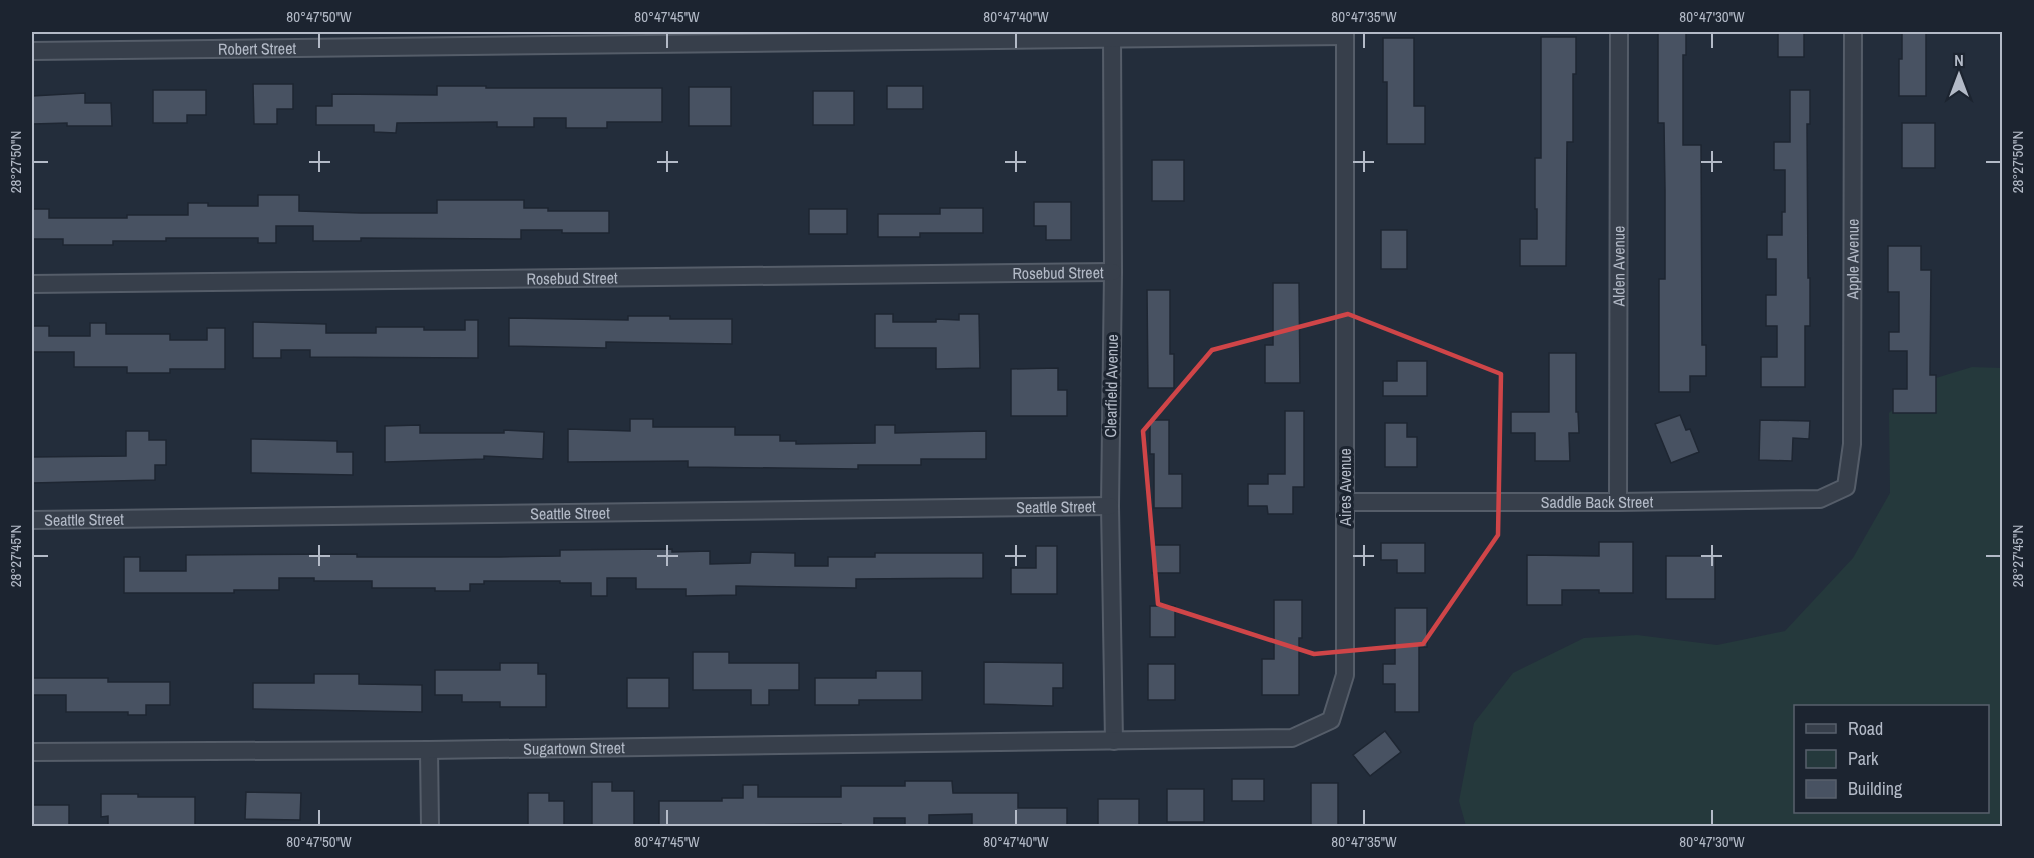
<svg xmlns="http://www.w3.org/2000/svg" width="2034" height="858" font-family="'Archivo Narrow',sans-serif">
<rect width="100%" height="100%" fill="#232d3b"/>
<!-- green -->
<path fill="#25393c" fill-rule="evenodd" d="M1972,367L2002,368V826H1466L1459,801L1474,723L1513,673L1584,638L1637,635L1717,645L1785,631L1853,558L1890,493L1889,413L1926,381ZM1796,706H1988V812H1796Z"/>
<!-- building -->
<path fill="#485262" stroke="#1e2632" stroke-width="1.5" d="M1658,32H1686V55H1683V145H1701L1702,345H1706V376H1690V392H1659V279H1665V190L1664,123H1658Z
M1778,32H1804V57H1778Z
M1902,32H1926V96H1899V59H1902Z
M1541,37H1576V74H1573V142H1567L1566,266H1520V239H1537V209H1535V158H1541Z
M1383,38H1414V106H1425V144H1387V82H1383Z
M253,84H293V109H277V124H254Z
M437,86H486V88H662V122H607V128H566V118H534V127H497V122L397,123L396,133L374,132V125H316V106H332V94L437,95Z
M887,86H923V109H887Z
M689,87H731V126H689Z
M153,90H206V115H187V123H153Z
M1790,90H1810V124H1807L1808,278H1810V326H1805V387H1761V357H1777V326H1766V295H1776V259H1767V235H1782V212H1785V170H1774V142H1790Z
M813,91H854V125H813Z
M85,93V103H111L112,126H67V123L32,124V96Z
M1902,123H1935V168H1902Z
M1152,160H1184V201H1152Z
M258,195H299V211L361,213H437V200H524V208H548V211H609V233H562V230H521V239L361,238V241H313V226H276V243H258V238H166V241H113V245H63V239H32V209H49V218H127V215H188V203H208V206H258Z
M1034,202H1071V240H1046V226H1034Z
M940,208H983V233H920V237H878V214H940Z
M809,209H847V234H809Z
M1381,230H1407V269H1381Z
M1888,246H1921V270H1931L1930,375H1936V413H1893V389H1907V351H1889V332H1899V292H1888Z
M1273,283H1299L1300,383H1265V345H1273Z
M1147,290H1170V354H1174V388H1148Z
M875,314H893V322H936V319L959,320V314H979L980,368L936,369V348H875Z
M628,316H670V319H732V344L606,342V348L509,346V318L628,320Z
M465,320H478V358L310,357V350H281V358H253V322L326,324V333H376V327H424V330H465Z
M90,323H106V334H170V340H207V328H225V369H170V373H127V367H74V352H32V326H49V336H90Z
M1549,353H1576V412H1578L1579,433H1569L1570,461H1535V433H1511V412H1549Z
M1397,361H1427V396H1383V381H1397Z
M1058,368V390H1067V416H1011V369Z
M1285,411H1304V487H1293V514H1268L1267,506H1248V484H1268V474H1285Z
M1680,415L1686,430L1690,429L1699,452L1671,463L1655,424Z
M630,419H653V427H735V435H780V441H796V444L875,443V425H895V433L986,431V459H921V465H858V469L688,467V461L568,462V429L630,431Z
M1150,420H1169V474H1182V508H1154V454H1150Z
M1760,420L1810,421L1809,439L1793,438L1792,461L1759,460Z
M1385,423H1407V437H1417V467H1385Z
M420,425V433H504V430L544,432L543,459L484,456V459L385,462V426Z
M126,431H149V440H166V465H155V480L32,483V457L126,456Z
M251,439L337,441V452H353V475L251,473Z
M1599,542H1633V593H1599V590H1562V605H1527V555L1599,556Z
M1381,543H1425V573H1397V560H1381Z
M1152,545H1180V573H1152Z
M1036,546H1057V594H1011V568H1036Z
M672,549V552L710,551V564L750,563L751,552L795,553V566H828V557H875V553H983V578L856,579V588L736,586V595L686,596V589H636V578H607V596H591V583H560V581H484V584H470V591H435V588H372V581H314V578H279V590H234V593H124V557H140V571H186V555L357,554V557H500L560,556V550Z
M1666,556H1715V599H1666Z
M1274,600H1302V638H1299V695H1262V659H1274Z
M1150,606H1175V637H1150Z
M1395,608H1427V647H1419V712H1395V684H1383V664H1395Z
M693,652H729V663H799V690H769V705H751V690H693Z
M984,662L1063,663V688H1053V706L984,704Z
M500,663H538V674H546V707H500V702H462V695H435V670H500Z
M1148,664H1175V700H1148Z
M876,671H922V700H859V705H815V678H876Z
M314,674H359V684L422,685V712L253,709V683H314Z
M32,678H108V682H170V705H146V715H128V712H66V695H32Z
M627,678H669V708H627Z
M1385,731L1401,752L1370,776L1353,755Z
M1232,779H1264V801H1232Z
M905,781H952L953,793H1018V808H1067V826L972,825V814L929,815V826H905V818H874V826H841V824L659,826V801H722V798H743V785H758V797H841V786H905Z
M592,782H612V791H634V826H592Z
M1311,783H1338V826H1311Z
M1167,789H1204V822H1167Z
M246,792L301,793L300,820L245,819Z
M528,793H549V801H564V826H528Z
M101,794H138V797H195V826H108V816L101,817Z
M1098,799H1139V825H1098Z
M32,805H69V826H32Z"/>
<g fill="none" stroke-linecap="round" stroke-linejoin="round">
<defs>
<g id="street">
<path d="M1112,32L1113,272L1110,506L1114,741"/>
<path id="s1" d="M32,51L1345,36"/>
<path id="s2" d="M32,284L1113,272"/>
<path id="s3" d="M1345,502H1618L1820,499L1846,487L1852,444L1853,32"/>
<path id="s4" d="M1618,502L1619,32"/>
<path id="s5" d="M32,520L1110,506"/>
<path d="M429,750L430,826"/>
<path id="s6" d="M32,752L429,750L1292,738L1331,720L1345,675V32"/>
</g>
</defs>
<!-- street casing -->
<use href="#street" stroke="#555d69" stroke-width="20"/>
<!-- street -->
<use href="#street" stroke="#373f4b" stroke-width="16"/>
</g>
<!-- marked area -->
<path fill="none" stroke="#cf4548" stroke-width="4.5" stroke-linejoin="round" d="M1348,314L1501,374L1498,535L1423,644L1314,654L1158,604L1143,431L1212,350Z"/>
<!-- ticks -->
<path fill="none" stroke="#b3bac7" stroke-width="2" d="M319,33V48M667,33V48M1016,33V48M1364,33V48M1712,33V48M319,151V172M667,151V172M1016,151V172M1364,151V172M1712,151V172M33,162H48M309,162H330M657,162H678M1005,162H1026M1353,162H1374M1701,162H1722M1986,162H2001M319,545V566M667,545V566M1016,545V566M1364,545V566M1712,545V566M33,556H48M309,556H330M657,556H678M1005,556H1026M1353,556H1374M1701,556H1722M1986,556H2001M319,810V825M667,810V825M1016,810V825M1364,810V825M1712,810V825"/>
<g text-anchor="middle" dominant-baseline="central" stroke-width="6" stroke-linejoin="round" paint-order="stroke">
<!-- street labels -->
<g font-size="16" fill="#b3bac7" stroke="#1c2430">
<text stroke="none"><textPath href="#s1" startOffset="225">Robert Street</textPath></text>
<text stroke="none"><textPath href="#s3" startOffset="732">Apple Avenue</textPath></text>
<text stroke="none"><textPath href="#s4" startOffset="236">Alden Avenue</textPath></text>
<text stroke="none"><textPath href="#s2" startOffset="1026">Rosebud Street</textPath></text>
<text stroke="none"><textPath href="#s2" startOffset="540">Rosebud Street</textPath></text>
<text transform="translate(1111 386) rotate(-89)">Clearfield Avenue</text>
<text transform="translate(1345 487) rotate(-90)">Aires Avenue</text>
<text stroke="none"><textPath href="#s3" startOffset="252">Saddle Back Street</textPath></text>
<text stroke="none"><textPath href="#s5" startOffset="1024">Seattle Street</textPath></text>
<text stroke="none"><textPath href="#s5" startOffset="538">Seattle Street</textPath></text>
<text stroke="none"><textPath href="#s5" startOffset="52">Seattle Street</textPath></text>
<text stroke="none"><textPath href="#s6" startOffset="542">Sugartown Street</textPath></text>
</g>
</g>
<!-- border -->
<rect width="2034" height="858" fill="none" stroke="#1c2430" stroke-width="66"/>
<!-- legend -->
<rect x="1794" y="705" width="195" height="108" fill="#1c2430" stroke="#58606c" stroke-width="1.5"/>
<rect x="1806" y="724" width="30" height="9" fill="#373f4b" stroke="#58606c" stroke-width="1.5"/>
<text x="1848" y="735" font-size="18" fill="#b3bac7">Road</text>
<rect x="1806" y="750" width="30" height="18" fill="#25393c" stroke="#58606c" stroke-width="1.5"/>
<text x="1848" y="765" font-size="18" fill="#b3bac7">Park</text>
<rect x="1806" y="780" width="30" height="18" fill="#485262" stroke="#58606c" stroke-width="1.5"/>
<text x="1848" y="795" font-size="18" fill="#b3bac7">Building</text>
<!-- north arrow -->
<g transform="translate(1959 75)" stroke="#1c2430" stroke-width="4.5" paint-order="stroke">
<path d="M0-4.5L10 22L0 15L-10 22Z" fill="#b3bac7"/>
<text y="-9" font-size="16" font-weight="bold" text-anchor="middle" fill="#b3bac7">N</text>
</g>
<rect x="33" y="33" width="1968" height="792" fill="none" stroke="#b3bac7" stroke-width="2"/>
<g font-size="15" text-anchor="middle" fill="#b3bac7">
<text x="319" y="22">80°47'50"W</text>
<text x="667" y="22">80°47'45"W</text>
<text x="1016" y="22">80°47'40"W</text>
<text x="1364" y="22">80°47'35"W</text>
<text x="1712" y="22">80°47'30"W</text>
<text transform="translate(16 162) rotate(-90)" y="5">28°27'50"N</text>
<text transform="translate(2018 162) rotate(-90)" y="5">28°27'50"N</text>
<text transform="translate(16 556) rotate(-90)" y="5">28°27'45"N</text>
<text transform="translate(2018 556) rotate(-90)" y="5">28°27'45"N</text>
<text x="319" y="847">80°47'50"W</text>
<text x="667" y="847">80°47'45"W</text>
<text x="1016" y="847">80°47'40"W</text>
<text x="1364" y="847">80°47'35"W</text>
<text x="1712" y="847">80°47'30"W</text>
</g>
</svg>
